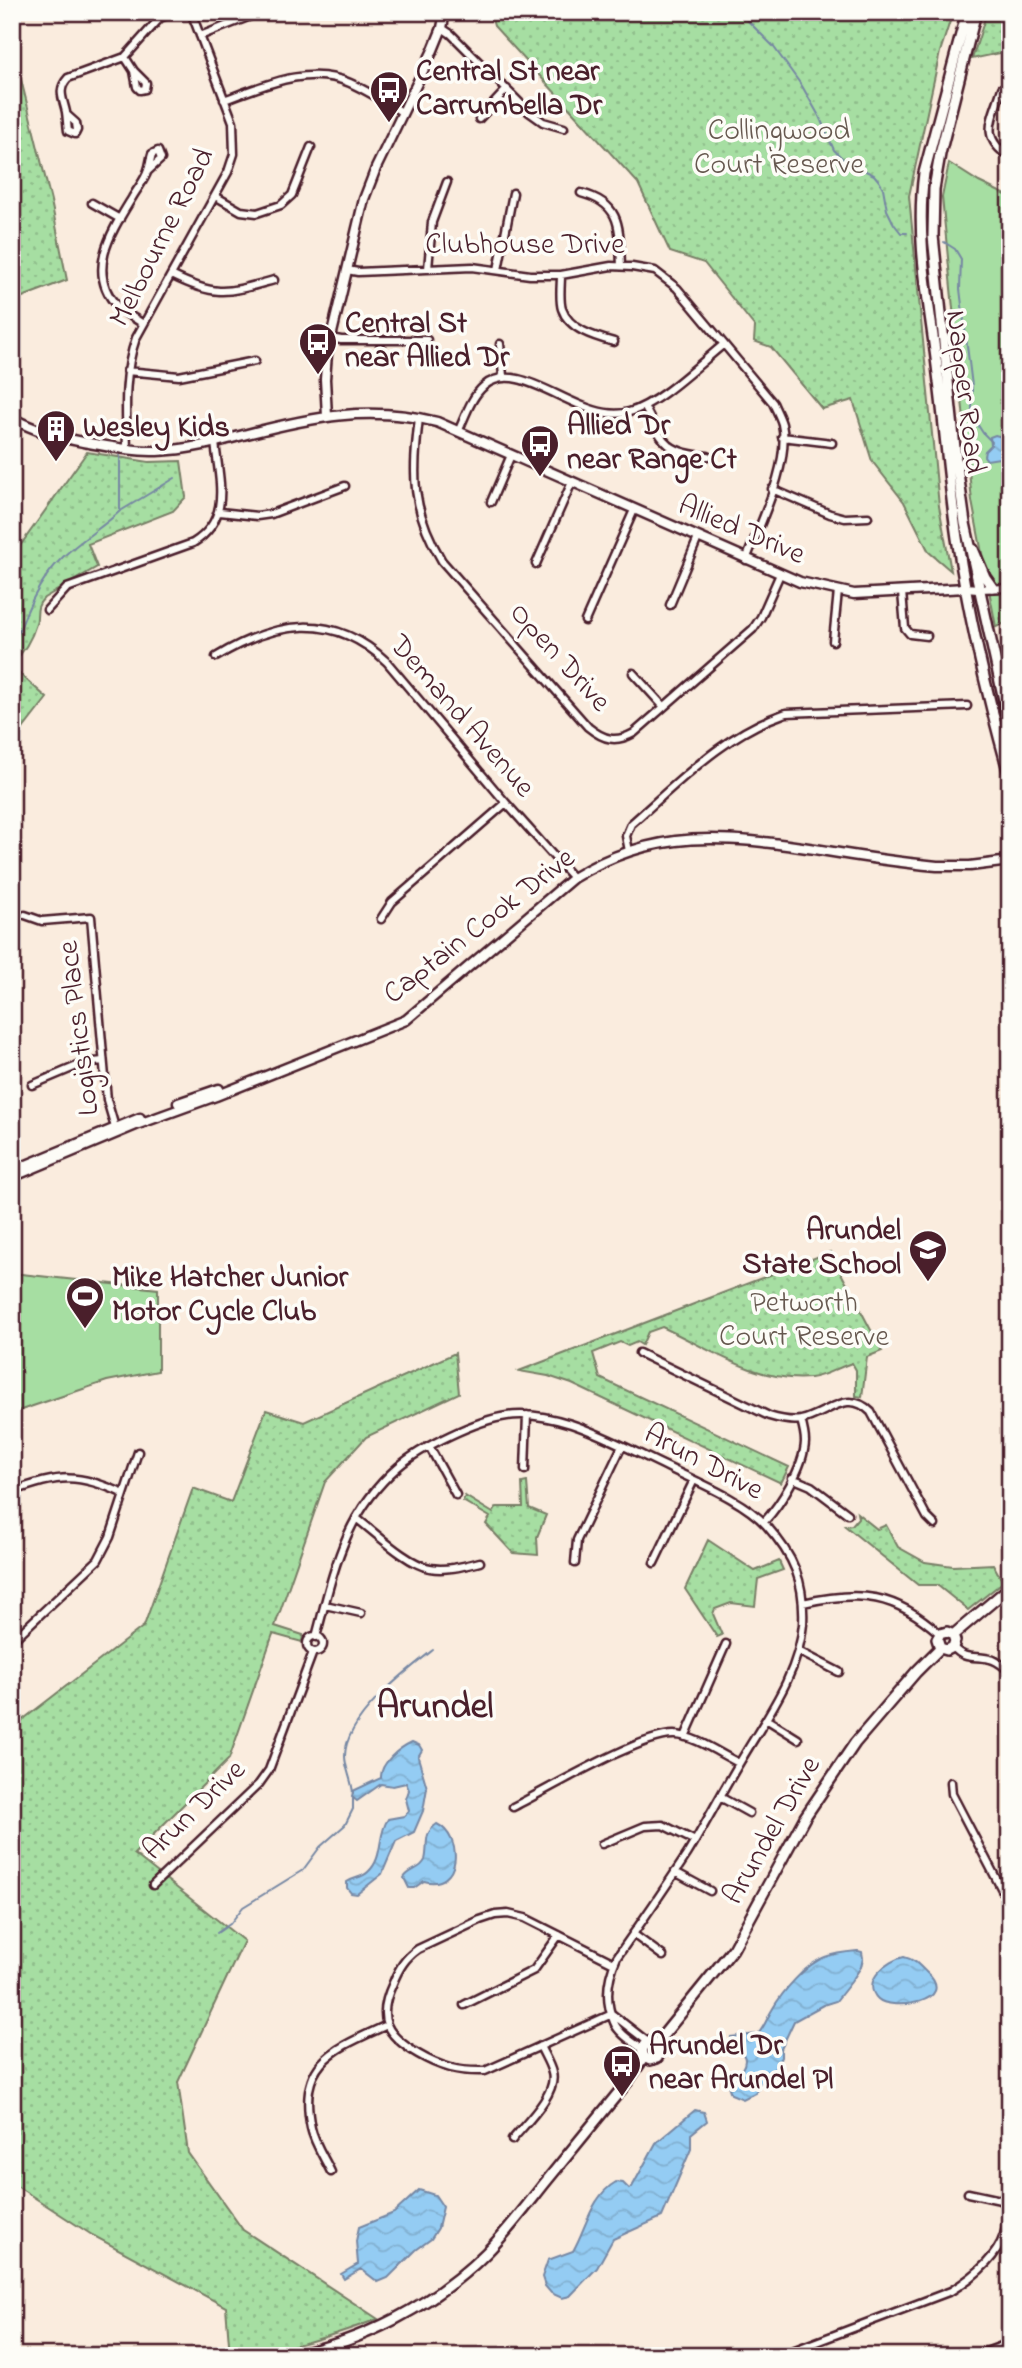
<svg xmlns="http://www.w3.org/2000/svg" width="1022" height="2368" font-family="'Indie Flower',sans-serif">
<defs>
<pattern id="park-dots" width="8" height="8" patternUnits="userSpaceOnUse" patternTransform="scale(1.75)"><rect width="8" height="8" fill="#a6dea2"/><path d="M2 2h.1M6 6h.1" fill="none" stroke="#90be8c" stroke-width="1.8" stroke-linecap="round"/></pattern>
<pattern id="water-waves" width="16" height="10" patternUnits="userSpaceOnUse" patternTransform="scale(1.75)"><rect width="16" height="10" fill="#94ccf3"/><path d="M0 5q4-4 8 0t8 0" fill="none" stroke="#81afd0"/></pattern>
</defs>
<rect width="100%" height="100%" fill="#faecde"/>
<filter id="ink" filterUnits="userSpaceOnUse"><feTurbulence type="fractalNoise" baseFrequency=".0143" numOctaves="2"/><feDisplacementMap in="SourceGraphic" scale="14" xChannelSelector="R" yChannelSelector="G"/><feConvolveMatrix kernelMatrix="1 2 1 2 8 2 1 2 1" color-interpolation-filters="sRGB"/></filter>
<g filter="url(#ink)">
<!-- grass -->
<path fill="#a6dea2" stroke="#787e66" stroke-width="2" d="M949,163L979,182L1010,197V621L996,627L972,501L942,197Z
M12,1273L158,1289V1371L107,1381L12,1413Z"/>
<!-- park -->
<path fill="url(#park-dots)" stroke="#787e66" stroke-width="2" d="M490,12H953L940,52L909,196L939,506L951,571L929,552L904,502L872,461L853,400L822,409L771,347L754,341L755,327L704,263L670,252L638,183L494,26Z
M987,12H1010V51L972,59Z
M12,43L51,201L67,280L12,301Z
M87,452L149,462L181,461L186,497L173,511L88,544L97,567L44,598C34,608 39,614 36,624C31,641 24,652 12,664V557Z
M12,667L47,698L12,743Z
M830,1252L882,1351L867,1357L862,1397L856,1396V1370L852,1363C839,1367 824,1377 810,1378C757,1383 708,1348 662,1327L648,1332L642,1345L637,1342L628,1346L620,1342L593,1353L600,1378L789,1467L781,1483L572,1384L548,1376L519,1371Z
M455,1353L459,1393L366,1437L325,1482L275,1626L303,1635L302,1642L273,1634L229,1759L134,1854L244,1941L178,2082L188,2153L243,2230L378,2319C329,2337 283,2352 230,2355L226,2307L92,2235L12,2183V1728L144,1626L193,1488L231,1502L266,1410L304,1422Z
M527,1482L529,1508L546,1515L537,1537L538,1555L513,1553L486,1524L490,1517L463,1501L465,1496L493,1513L497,1507H523L522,1483Z
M857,1513L877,1529L886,1525L898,1547L925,1562L953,1566L993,1564L1003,1582L968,1610L937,1585H918L845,1526L852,1525L858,1518Z
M708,1540L755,1571L779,1561L783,1570L758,1579L755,1606L731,1603L715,1609L713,1614L722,1635L717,1637L685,1589Z"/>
<!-- water -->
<path fill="url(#water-waves)" stroke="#7687a3" stroke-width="2" d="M995,435L1010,439V469L999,458L987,460L984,456L985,451L991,445L990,437Z
M412,1742L419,1745L422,1750L418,1757L427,1788L423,1811L414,1832L396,1841L382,1874L357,1894L351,1893L347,1888V1882C354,1877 362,1878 368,1872C384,1858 377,1835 388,1819L404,1816L409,1811L406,1799L409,1790L406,1783L393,1786L381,1784L357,1801L352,1797L353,1791L381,1778C380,1763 399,1748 412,1742Z
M437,1824C464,1837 461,1891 424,1881L414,1888H409L404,1878C409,1869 421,1870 425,1860C429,1845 422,1834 437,1824Z
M858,1951L862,1952L863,1958L861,1967L851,1982L836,2001L823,2005L794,2021L781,2049V2057L776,2068L768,2072L755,2093L743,2099L731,2094L728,2085C734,2078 749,2066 744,2056C741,2051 734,2048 731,2044V2037L758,2034C765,2026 767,2018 772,2010C782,1992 806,1964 825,1957C835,1953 847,1952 858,1951Z
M904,1957C914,1959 919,1965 926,1972C961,2003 890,2011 878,1999C860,1981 888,1960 904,1957Z
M695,2110L704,2112L707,2121L691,2134V2149L662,2217L613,2239L597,2268L570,2296L562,2298L551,2293L545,2286L542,2277L548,2260L573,2251C586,2229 591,2196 616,2182L623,2183L629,2189L632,2187L656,2143Z
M419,2190L435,2195L443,2207L438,2228L431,2239L416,2250L388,2278L378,2282L361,2269L344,2279L341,2274L358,2264L356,2241L359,2227L394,2213Z"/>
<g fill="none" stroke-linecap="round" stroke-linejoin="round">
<!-- stream -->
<path stroke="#7687a3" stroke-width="2" d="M739,12L773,46L802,86L819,116L834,150L845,161L874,175L879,181L883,188L887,210L894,224L901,233H907
M944,242L955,249L961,259L960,289L972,386V416L983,433L992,442
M122,510L175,478
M12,651C24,616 37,581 64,556C82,539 103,527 120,511V456
M353,1793C352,1780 345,1768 345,1756C345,1718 405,1672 433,1650
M217,1933L230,1924L243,1907L303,1870L320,1847L345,1825L353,1809V1798"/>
<defs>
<path id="minor" d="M442,28L451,34L529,112L543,122L564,128
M200,36L261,12
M125,57L134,71L137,87L140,90L145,89L146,83L134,71
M1002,88C993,119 978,137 1010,157
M224,100C263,86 309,64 350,83C368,91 385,102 402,112
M67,115L76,123L77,130L75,134L68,131C67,125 67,118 66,112C63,98 57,90 68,78L125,57L160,18L174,12
M479,119L507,89
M581,193C623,204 619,229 621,266
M215,196L241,211L257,213L281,205L292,195L311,147
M92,203L120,219
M428,269L432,222L447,182
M347,270L358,272L472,267L530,275H561L611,266L632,267L655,271L677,288L773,403C776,410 780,417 782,424C791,463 760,523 746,560
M498,270L513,193
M171,275C217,298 227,293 274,280
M561,275C561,285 559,300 562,309C569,330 596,337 614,342
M143,324C135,318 124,313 117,306C85,271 112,231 132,198C137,189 145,180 148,170C150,165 150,160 152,154L158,151L161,159L148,171
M331,338L341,340H427
M500,344L503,376
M127,371L179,376L255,361
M644,406C662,440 665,454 708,456
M419,418C412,476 411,509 442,561L588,727C604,740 616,743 634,733L753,629L761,617L780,574
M458,432C465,417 471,397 484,386C521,354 581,426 629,412C659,404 699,364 724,344
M782,437L832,443
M127,449C126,411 123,375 136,338L228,172L234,154L233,122L191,12
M772,489L830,514L845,518L868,517
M491,502L511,455
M220,512L257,516L271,514L345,486
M536,564L572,482
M978,589L1010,588
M902,592L905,628L910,634L927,636
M670,605L698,538
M47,610L67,588L193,543C232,519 219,481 215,442
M585,621L634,510
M833,641L838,591
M216,657C275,621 333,611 387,662L506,803L573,878
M633,673L664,707
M629,851L626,836L631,824C680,781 724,734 786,713L967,706
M25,915L42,921L91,917L107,1100L116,1131
M381,919L392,902L506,803
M32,1085L84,1063L103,1061
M639,1353L769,1416C779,1419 790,1422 801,1420C828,1414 847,1388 871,1412L927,1517L935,1525
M429,1446L456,1495
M525,1470L527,1415
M792,1478L811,1486L848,1514
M12,1492C58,1474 79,1473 124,1494
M356,1518C375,1532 407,1564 430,1568C446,1571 464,1566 480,1562
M764,1522C780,1505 804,1467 805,1442C805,1435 803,1427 801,1420
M575,1563L577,1540L622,1446
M654,1563L694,1480
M803,1603C860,1590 895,1593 940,1634
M325,1605L361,1613
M307 1644a8 8 0 1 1 16 0a8 8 0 1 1-16 0Z
M316,1637C334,1570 344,1514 398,1467C421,1447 477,1420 507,1416C527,1413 552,1418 571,1424C604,1435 635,1452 667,1467C697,1482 743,1500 766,1525C794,1556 805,1582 803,1624C799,1675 765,1719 740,1762C722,1792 706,1823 688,1853C665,1888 641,1923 617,1957C607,1979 604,2000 614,2022C618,2033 633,2042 642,2049
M12,1641L98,1560L110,1537L138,1452
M953,1647C965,1661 975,1655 990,1659C997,1660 1004,1667 1010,1671
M798,1651L839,1672
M766,1719L798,1739
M685,1737L726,1644
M951,1782L952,1794L1010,1905
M720,1797L749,1813
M513,1807C547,1790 643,1733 675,1735C693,1735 722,1755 739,1763
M602,1844L645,1826L663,1825L695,1841
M675,1872L710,1891
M153,1885L259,1784L269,1770L313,1652
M633,1934L663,1956
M464,2005L534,1970L559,1935
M612,2014L485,2071C459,2072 440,2067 418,2054C386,2035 376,2019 393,1983C399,1968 405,1958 418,1949L480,1920L495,1915L508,1914L525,1918L614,1963
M612,2014L648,2042
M512,2140C525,2124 558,2093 552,2073C550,2064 544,2055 540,2046
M331,2172C325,2159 314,2143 311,2128C297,2061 335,2049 387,2025
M968,2193L1010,2202
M787,2353L951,2291C972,2278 996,2260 1004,2235C1007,2225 1008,2213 1010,2202
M975,2356L1010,2343"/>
<path id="tertiary" d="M327,416L325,379L327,354L364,199L376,168L433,50L442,28L445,12
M12,418C35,431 58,437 83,442C107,446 133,452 157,451C188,450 218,442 247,434C313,417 369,405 437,422L800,582L854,594L966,588L978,589
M178,1103L219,1089
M12,1171L140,1118
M12,1177L136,1125L216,1096L406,1020L573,878C655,827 726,836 815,849C856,856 896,862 937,866H970L1010,861"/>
<path id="secondary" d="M967,12L924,173C915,241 930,306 938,374C945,428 949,483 957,538C969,619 988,699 1010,777
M976,12L940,154L934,189L933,236L956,458L965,523L1010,727
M973,549L985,577L992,587
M953,1635L1010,1587
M940,1648L937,1639L940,1634L947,1632L953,1635
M940,1648L947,1650L953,1647L955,1641L953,1635
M656,2044L733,1949L805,1817L855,1743L916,1672L940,1648
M644,2057L650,2060L657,2058L660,2053L656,2044
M644,2057L642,2049L648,2042L656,2044
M290,2356C362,2342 434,2305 486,2253C507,2232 525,2208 544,2184C572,2150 600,2115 628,2081L644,2057"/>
</defs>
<!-- minor casing -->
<use href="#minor" stroke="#4a1f2b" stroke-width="11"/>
<!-- tertiary casing -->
<use href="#tertiary" stroke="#4a1f2b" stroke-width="13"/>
<!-- secondary casing -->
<use href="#secondary" stroke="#4a1f2b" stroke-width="14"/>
<!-- minor -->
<use href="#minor" stroke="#fdfcf7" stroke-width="6"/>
<!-- tertiary -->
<use href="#tertiary" stroke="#fdfcf7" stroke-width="8"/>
<!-- secondary -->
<use href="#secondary" stroke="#fdfcf7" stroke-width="9"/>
</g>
</g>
<!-- icons -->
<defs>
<symbol id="bus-pin" viewBox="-11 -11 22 30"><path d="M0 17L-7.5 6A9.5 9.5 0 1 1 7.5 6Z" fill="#4a1f2b" stroke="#fdfcf7"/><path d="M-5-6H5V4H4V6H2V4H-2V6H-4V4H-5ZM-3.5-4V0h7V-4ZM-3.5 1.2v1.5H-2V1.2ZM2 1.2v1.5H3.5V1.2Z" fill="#fff"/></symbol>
<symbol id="building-pin" viewBox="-11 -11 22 30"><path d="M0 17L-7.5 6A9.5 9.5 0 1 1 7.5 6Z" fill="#4a1f2b" stroke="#fdfcf7"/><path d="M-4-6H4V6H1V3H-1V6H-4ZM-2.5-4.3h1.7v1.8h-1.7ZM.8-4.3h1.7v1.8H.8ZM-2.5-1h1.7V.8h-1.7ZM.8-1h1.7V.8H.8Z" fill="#fff"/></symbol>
<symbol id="school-pin" viewBox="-11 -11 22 30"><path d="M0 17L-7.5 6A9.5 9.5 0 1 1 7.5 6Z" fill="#4a1f2b" stroke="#fdfcf7"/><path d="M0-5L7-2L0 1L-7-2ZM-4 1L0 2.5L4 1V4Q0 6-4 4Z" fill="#fff"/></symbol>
<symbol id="stadium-pin" viewBox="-11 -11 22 30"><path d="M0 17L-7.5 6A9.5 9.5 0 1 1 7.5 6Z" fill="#4a1f2b" stroke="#fdfcf7"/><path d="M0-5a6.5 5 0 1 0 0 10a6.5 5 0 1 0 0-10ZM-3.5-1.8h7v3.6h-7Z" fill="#fff"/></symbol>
</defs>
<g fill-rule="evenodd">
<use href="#bus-pin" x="367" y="68" width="44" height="60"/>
<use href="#bus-pin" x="296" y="320" width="44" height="60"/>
<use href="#building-pin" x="34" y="407" width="44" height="60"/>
<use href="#bus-pin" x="518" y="422" width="44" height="60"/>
<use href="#school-pin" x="906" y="1227" width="44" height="60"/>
<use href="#stadium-pin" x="63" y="1274" width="44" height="60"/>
<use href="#bus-pin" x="600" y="2042" width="44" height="60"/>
</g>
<g text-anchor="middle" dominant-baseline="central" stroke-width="7" stroke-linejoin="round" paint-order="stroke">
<!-- poi labels -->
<g font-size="30" font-weight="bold" fill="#4a1f2b" stroke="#fdfcf7" text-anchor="start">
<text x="416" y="73">Central St near<tspan x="416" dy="34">Carrumbella Dr</tspan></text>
<text x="345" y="325">Central St<tspan x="345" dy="34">near Allied Dr</tspan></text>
<text x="567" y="427">Allied Dr<tspan x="567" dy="34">near Range Ct</tspan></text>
<text x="83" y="429">Wesley Kids</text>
<text x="901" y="1232" text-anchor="end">Arundel<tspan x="901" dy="34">State School</tspan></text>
<text x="112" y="1279">Mike Hatcher Junior<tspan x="112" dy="34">Motor Cycle Club</tspan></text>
<text x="649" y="2047">Arundel Dr<tspan x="649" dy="34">near Arundel Pl</tspan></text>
</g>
<!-- park labels -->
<g font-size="30" fill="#66584f" stroke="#fdfcf7">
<text x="779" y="132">Collingwood<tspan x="779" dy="34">Court Reserve</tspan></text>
<text x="804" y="1304">Petworth<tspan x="804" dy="34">Court Reserve</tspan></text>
</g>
<!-- street labels -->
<g font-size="30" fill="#4a1f2b" stroke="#fdfcf7">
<text transform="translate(163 238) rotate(-63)">Melbourne Road</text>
<text x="525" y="246">Clubhouse Drive</text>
<text transform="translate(964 392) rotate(83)">Napper Road</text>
<text transform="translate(741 531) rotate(23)">Allied Drive</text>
<text transform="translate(559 658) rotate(48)">Open Drive</text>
<text transform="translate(461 717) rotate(49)">Demand Avenue</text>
<text transform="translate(480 927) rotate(-38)">Captain Cook Drive</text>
<text transform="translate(80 1028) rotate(-97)">Logistics Place</text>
<text transform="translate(703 1463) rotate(28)">Arun Drive</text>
<text transform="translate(195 1811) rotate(-44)">Arun Drive</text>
<text transform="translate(773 1831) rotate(-60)">Arundel Drive</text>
</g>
<!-- district labels -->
<g font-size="37" font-weight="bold" fill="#4a1f2b" stroke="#fdfcf7">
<text x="435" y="1708">Arundel</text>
</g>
</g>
<!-- margin -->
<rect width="1022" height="2368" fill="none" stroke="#fdfcf7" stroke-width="42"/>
<rect x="21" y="21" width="980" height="2326" fill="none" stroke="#4a1f2b" stroke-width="2.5" filter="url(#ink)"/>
</svg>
